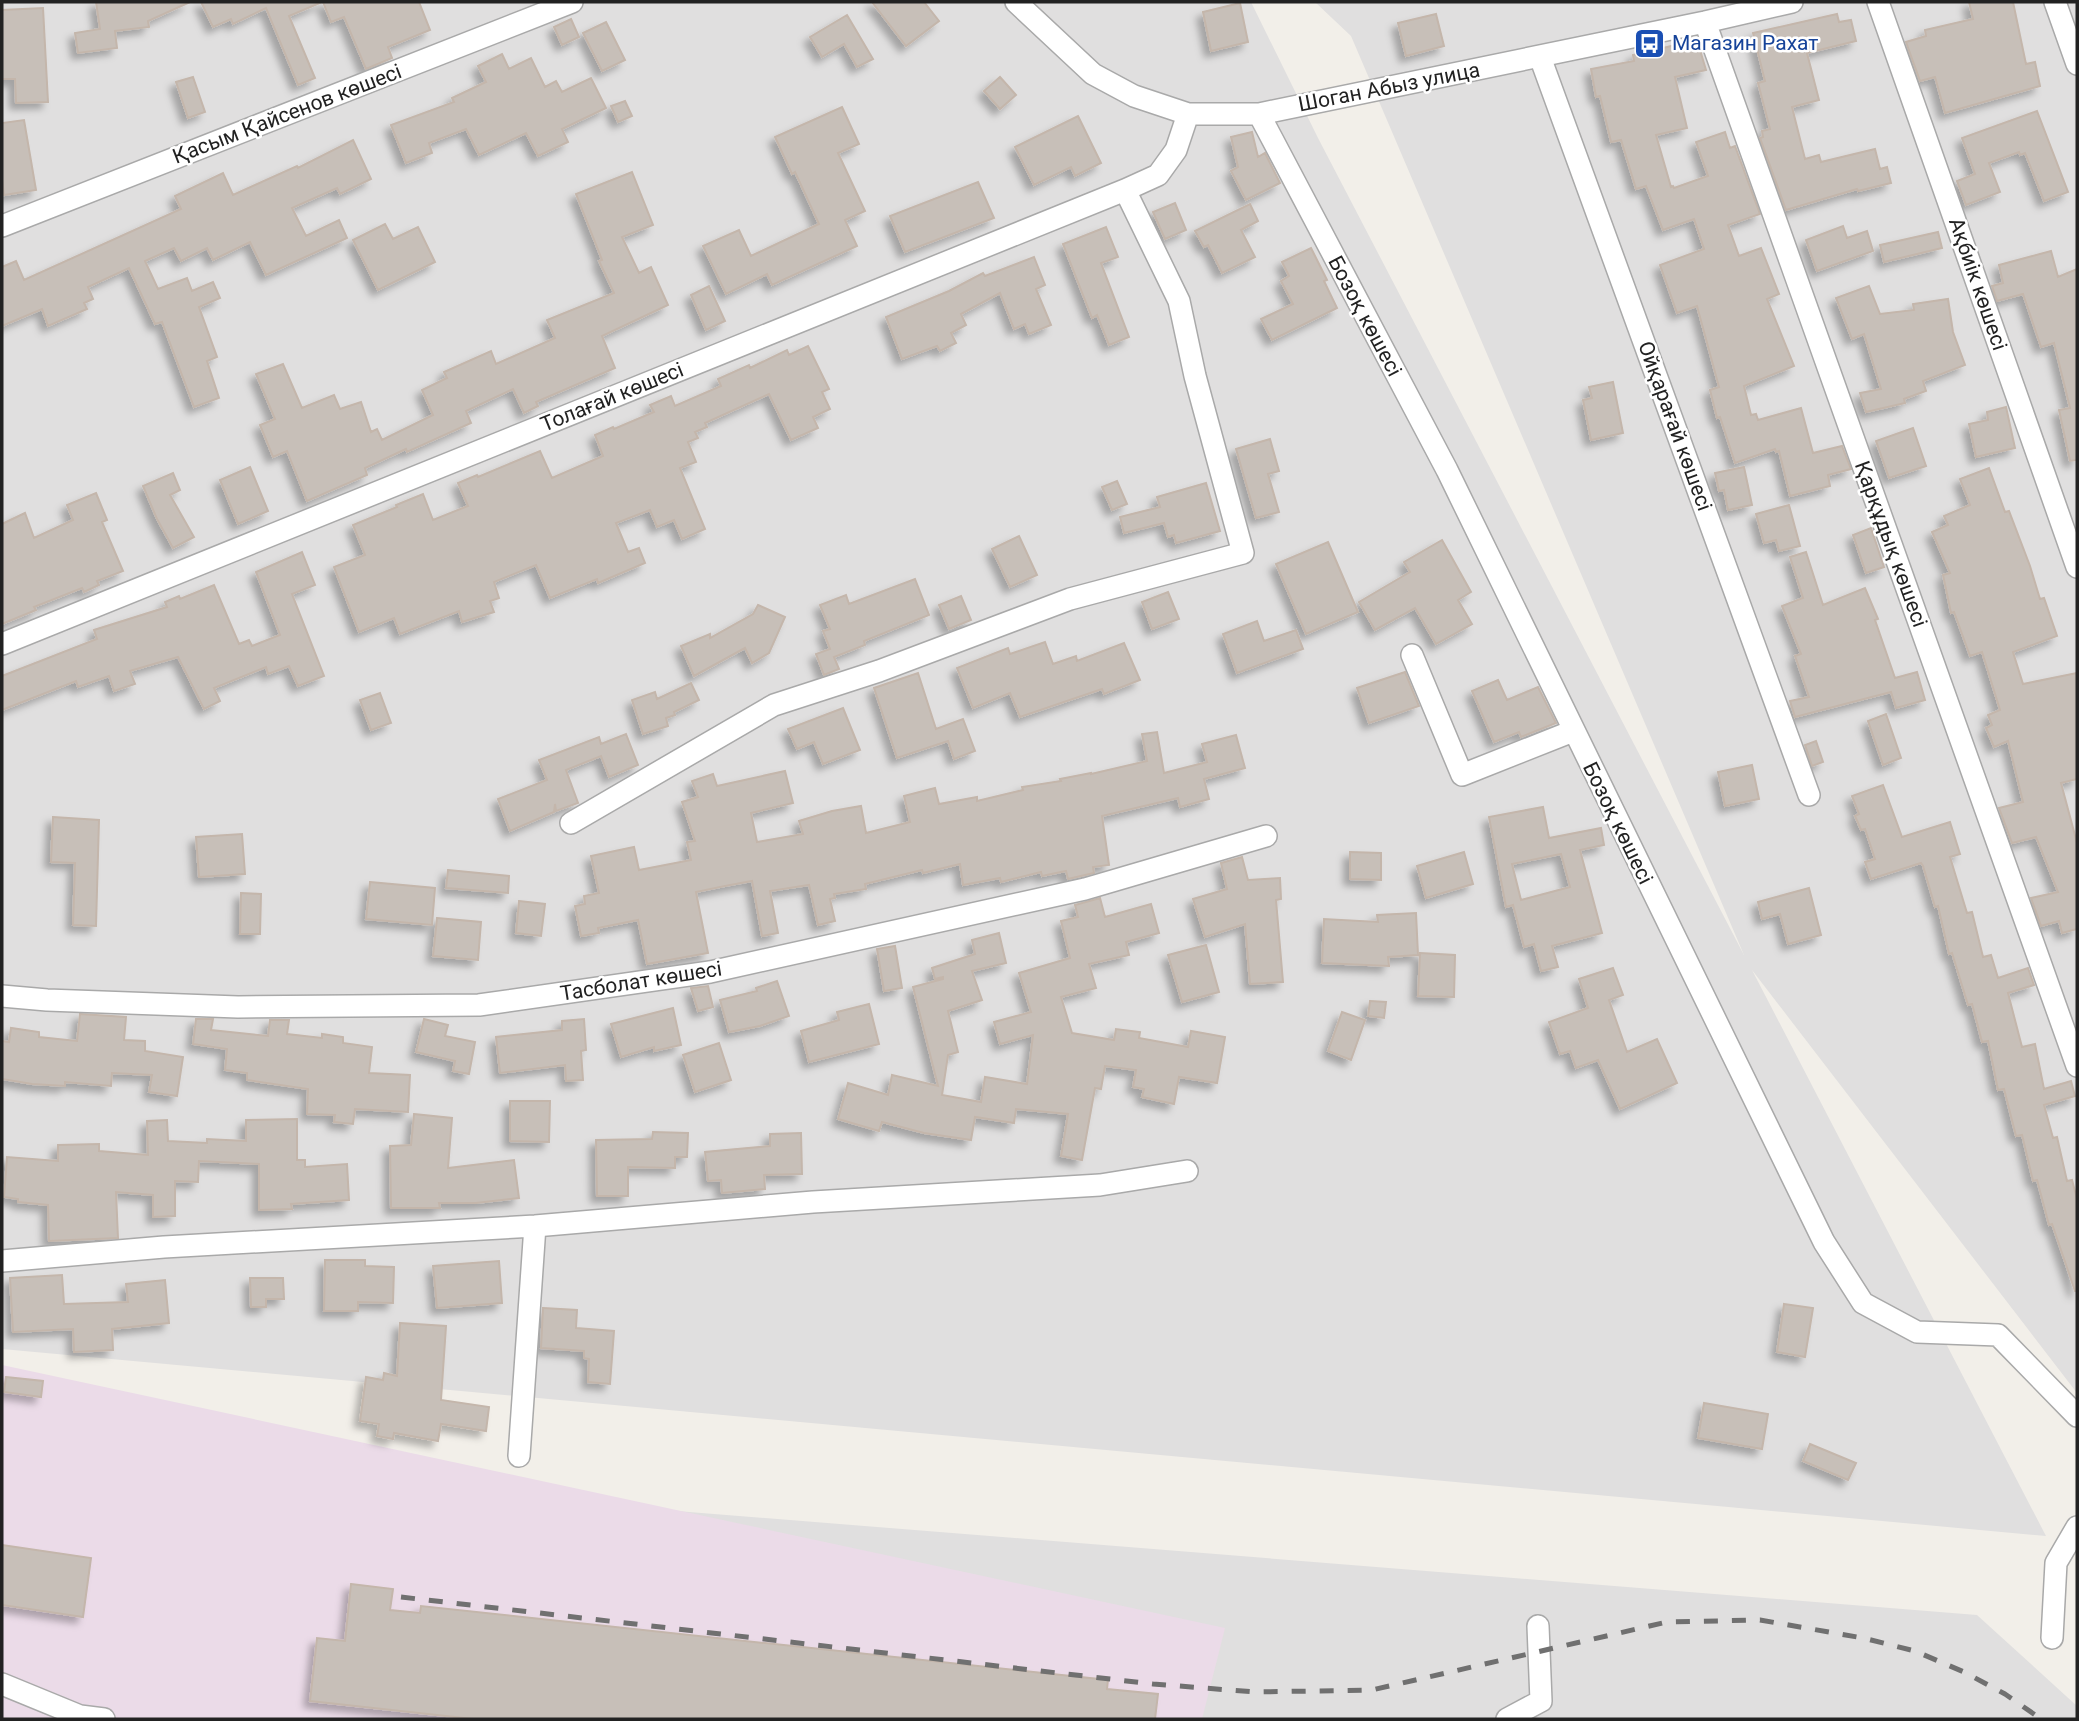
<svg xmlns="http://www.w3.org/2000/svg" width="2079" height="1721" font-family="Roboto,sans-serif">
<defs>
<filter id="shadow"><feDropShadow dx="-6" dy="6" stdDeviation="3.5" flood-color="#0004"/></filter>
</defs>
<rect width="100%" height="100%" fill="#f2efe9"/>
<!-- residential -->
<path fill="#e0dfdf" d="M2,2H1251L1318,138L1744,955L1351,36L1315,2H2077V1393L1752,970L2046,1536L2,1349Z
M2,1457L1977,1615L2077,1706V1719H2Z"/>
<!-- industrial -->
<path fill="#ebdbe8" d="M2,1365L1225,1628L1202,1719H2Z"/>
<!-- building -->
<path fill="#c7bfb8" stroke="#c4b6ab" stroke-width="2" fill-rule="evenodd" filter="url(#shadow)" d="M96,2H190L148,21L149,27L115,31L117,48L78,53L75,33L100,29Z
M201,2H322L289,16L315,78L298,85L266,8L233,24L231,19L213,27Z
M323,2H419L430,30L388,47L392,58L366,69L344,17L331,22Z
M872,2H924L939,21L906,46Z
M1969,2H2013L2026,64L2035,62L2040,86L1945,113L1935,77L1920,81L1906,42L1926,36L1925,30L1973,19Z
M1240,3L1248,42L1211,51L1203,12Z
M43,8L48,102L16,103L15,79H2V10Z
M1436,14L1444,46L1406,56L1398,23Z
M1837,14L1839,22L1851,20L1856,41L1807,53L1819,100L1792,107L1805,159L1819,155L1821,162L1875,149L1880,169L1887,167L1891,183L1858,191L1857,189L1786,210L1760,138L1763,137L1762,131L1770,129L1758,83L1765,81L1753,33Z
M847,15L873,59L857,67L844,44L822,57L810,37Z
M571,19L579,37L562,45L554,27Z
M606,22L625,60L602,71L583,33Z
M1697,40L1706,70L1675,77L1687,128L1656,135L1671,187L1673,186L1674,188L1708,176L1696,142L1725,132L1730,148L1735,146L1760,214L1728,225L1739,256L1761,248L1779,294L1767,299L1794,366L1744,386L1751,415L1756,414L1758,420L1801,408L1813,453L1842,446L1851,469L1828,475L1830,486L1790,496L1779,451L1776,452L1775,449L1735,463L1720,417L1717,418L1710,390L1719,387L1697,306L1677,313L1660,265L1704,249L1694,219L1663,230L1646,186L1636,189L1621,140L1611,142L1600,96L1596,97L1591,69L1634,61L1633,55Z
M502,54L509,69L531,58L545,87L556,81L562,92L591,78L606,108L562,129L568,142L538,156L526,133L479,155L466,129L429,143L432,153L406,163L391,125L454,102L452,98L486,82L478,66Z
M193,77L205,112L188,118L176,82Z
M1000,77L1016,95L1000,109L984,91Z
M625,101L632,116L618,122L611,106Z
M842,107L859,144L838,153L865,211L845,220L857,246L772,285L767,274L726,294L703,246L739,230L751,256L819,224L795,172L792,174L775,137Z
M2037,111L2068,192L2044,201L2025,153L2020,155L2019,152L1989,163L2000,192L1966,205L1957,181L1975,174L1962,138Z
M1078,116L1101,163L1075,176L1071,167L1034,185L1015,147Z
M24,120L36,190L4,195L2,180V123Z
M1252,132L1258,157L1265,153L1280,183L1246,200L1231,171L1238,167L1231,137Z
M353,140L371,179L340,194L337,188L292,208L306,236L339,220L347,238L266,275L250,242L213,260L207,248L181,261L174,248L145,261L158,289L187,278L192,291L213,282L220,298L199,307L217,357L207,361L219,398L194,407L162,322L155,324L129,268L88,287L93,299L84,303L87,309L48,326L42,309L2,326V267L16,261L24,280L181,209L175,196L223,173L233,195L297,166L298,168Z
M632,172L653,225L622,237L639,273L651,267L668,305L602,336L615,368L536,402L538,406L524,413L513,389L466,411L471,423L407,452L406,449L365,468L367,475L307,501L287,451L273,457L260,425L275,419L256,374L283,364L302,408L334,395L340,409L361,402L371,432L377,429L382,440L433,415L422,390L447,378L444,372L491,351L496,364L555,338L547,320L614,293L599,261L602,260L576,194Z
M978,182L994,218L905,252L890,216Z
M1175,203L1186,230L1165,239L1153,212Z
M1250,204L1258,221L1241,230L1255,257L1222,273L1208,245L1204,247L1195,231Z
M385,224L393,239L418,227L435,262L378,290L353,240Z
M1843,226L1847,238L1867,231L1873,251L1817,271L1806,240Z
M1106,227L1118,257L1101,263L1129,337L1109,345L1097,315L1092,318L1063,244Z
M1938,232L1942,248L1884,262L1880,245Z
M1311,248L1327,280L1324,281L1337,308L1272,340L1261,319L1293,304L1281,281L1289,276L1282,262Z
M2051,251L2058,277L2077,269V460L2070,461L2059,410L2070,408L2054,343L2041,347L2023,294L1997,301L1992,286L2003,283L1999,265Z
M1034,257L1045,285L1036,289L1051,325L1029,334L1025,324L1014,329L1000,293L961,314L966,325L951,333L956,343L940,351L937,346L902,359L886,317L949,291L983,273L985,276Z
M709,286L725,321L706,330L691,295Z
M1869,286L1880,314L1914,310L1913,304L1948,299L1953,332L1965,365L1923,381L1926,391L1904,399L1905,403L1866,412L1860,393L1881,389L1864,334L1852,339L1836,298Z
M808,346L829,389L822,392L830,409L813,417L818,428L791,440L769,394L705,423L707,427L695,432L698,438L688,442L696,462L680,468L705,529L682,539L674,520L657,527L650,510L616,523L628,552L639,548L645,563L598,583L597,579L550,598L536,565L494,582L499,598L490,601L494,612L462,622L459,611L400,634L394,618L359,632L334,567L365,555L353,525L397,507L396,505L423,494L433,520L468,506L458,483L477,475L478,477L540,451L552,478L603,456L595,435L613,427L614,429L654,412L650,405L671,396L675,406L721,386L718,379L749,365L750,368L787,350L789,355Z
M1613,382L1623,433L1591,440L1583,400L1592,398L1589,387Z
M2006,407L2015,448L1976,457L1969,424L1988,420L1987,412Z
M1913,428L1926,466L1889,478L1876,441Z
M1270,439L1279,471L1268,474L1279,512L1256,518L1236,449Z
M250,467L268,511L238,524L220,480Z
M1744,467L1752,505L1728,510L1724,490L1719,491L1715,473Z
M1989,468L2005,512L2009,511L2030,566L2040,599L2044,598L2057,636L2013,652L2023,684L2077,673V779L2061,783L2077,843V929L2062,933L2059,921L2041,926L2031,898L2058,892L2036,837L2012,843L1999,808L2023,802L2008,741L1994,747L1986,728L1992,725L1988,715L2000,710L1982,652L1970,656L1954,612L1951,613L1943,575L1950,573L1932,532L1948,525L1944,516L1970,505L1960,479Z
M173,473L180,490L170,495L194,537L173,548L157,519L143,486Z
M1117,481L1127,504L1112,510L1102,487Z
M1206,483L1220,531L1176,543L1174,535L1168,537L1164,523L1124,533L1120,517L1160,507L1157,497Z
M96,493L107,520L102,522L123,571L97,581L99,585L84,592L82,588L34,607L36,610L2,624V524L25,513L34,538L73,520L67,505Z
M1789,505L1800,546L1779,551L1776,540L1764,543L1756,514Z
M1871,528L1884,567L1866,573L1853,535Z
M1019,536L1037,575L1010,587L992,549Z
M1442,540L1471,592L1458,600L1472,624L1436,644L1415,608L1375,630L1359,602L1410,572L1404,562Z
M1328,542L1358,612L1306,634L1276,564Z
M302,552L315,585L292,594L324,676L298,686L289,666L268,674L266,667L214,688L220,701L204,709L178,657L130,671L135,684L114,691L109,676L78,687L76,681L2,710V676L97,639L94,630L167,607L165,602L179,596L180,599L214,585L239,644L249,640L252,646L280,635L256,572Z
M1806,552L1823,605L1865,588L1878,619L1875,620L1895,678L1917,672L1925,700L1896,708L1891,692L1795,717L1790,701L1809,697L1795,656L1801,654L1782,606L1803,598L1790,557Z
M915,579L929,615L864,641L865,645L834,657L839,669L824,675L816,654L830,649L823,631L830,629L820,605L846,595L849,604Z
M1168,592L1179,619L1152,629L1142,602Z
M961,596L971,620L949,629L939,605Z
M758,605L785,617L769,653L752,663L745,648L694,676L681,646L710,634V638L753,614Z
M1257,621L1264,641L1296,630L1303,649L1237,673L1223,634Z
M1045,642L1053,664L1076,656L1077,661L1124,643L1140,680L1104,694L1102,689L1020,717L1010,693L973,708L957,668L1008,648L1010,654Z
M1405,672L1419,706L1369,723L1357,688Z
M918,673L936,729L963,719L975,751L954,759L948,741L897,758L874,688Z
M1498,680L1507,700L1538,687L1556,723L1521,737L1519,732L1494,742L1472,691Z
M691,683L699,700L674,712L675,715L666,718L668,726L643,734L632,700L655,692L657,699Z
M380,693L391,723L371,730L360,700Z
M843,708L860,750L823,764L814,742L797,749L788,729Z
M1886,714L1901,758L1883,765L1868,721Z
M1157,732L1164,773L1207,762L1202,744L1236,735L1245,768L1204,779L1209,799L1180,807L1178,798L1102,816L1109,865L1093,867L1094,873L1068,879L1066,871L1042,876L1041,872L1001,882L1000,878L963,885L960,864L923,873L922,870L865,884L866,889L834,894L835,898L830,899L835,921L818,925L809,885L770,891L778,933L762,936L752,881L725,886L696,892L708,953L647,964L638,920L598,928L599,933L581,936L575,906L585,904L584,896L599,893L591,856L634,847L639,870L691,860L687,842L695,841L682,802L698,797L692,781L713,774L717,786L785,771L793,803L751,813L757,842L803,834L799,821L832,811L861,806L866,833L910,822L904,796L935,788L939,804L977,797V801L1023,790L1022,787L1061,781L1060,779L1091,773V774L1147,761L1142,734Z
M626,734L638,765L609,777L601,756L566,770L578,803L556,811L555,804L554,812L510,831L498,799L547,780L539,760L599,737L601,744Z
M1816,741L1823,762L1812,766L1805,745Z
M1752,765L1759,799L1725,806L1718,772Z
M1883,785L1902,837L1950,822L1960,854L1950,857L1967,913L1972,912L1983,957L1991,955L1998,978L2028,968L2034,985L2008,993L2022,1047L2035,1044L2044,1089L2071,1081L2075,1096L2044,1105L2053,1138L2057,1137L2067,1181L2072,1180L2077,1199V1291H2075L2052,1224L2049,1225L2037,1180L2033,1181L2022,1135L2016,1136L2004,1089L1998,1090L1988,1041L1982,1042L1972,1004L1968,1005L1952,953L1949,954L1938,906L1935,907L1923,866L1921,863L1871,879L1865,862L1875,859L1865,829L1861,830L1855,816L1859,814L1852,796Z
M1543,807L1549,838L1601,828L1604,845L1580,850L1602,933L1552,946L1558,967L1541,971L1534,944L1524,947L1513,905L1506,907L1489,817ZM1561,854L1570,887L1521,900L1512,864Z
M53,817L99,820L96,926L73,925L75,863L51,862Z
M242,834L245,874L199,877L196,837Z
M1350,852L1381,853V880L1350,879Z
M1464,852L1473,884L1426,898L1417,866Z
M1242,857L1248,880L1280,878L1281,899L1276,900L1283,982L1250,984L1245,924L1205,937L1193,899L1227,889L1221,863Z
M448,870L509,876L508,893L446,888Z
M370,882L435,888L432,925L366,919Z
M1809,888L1821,935L1788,944L1780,914L1762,919L1758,902Z
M241,893L261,894L260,934H240Z
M1100,898L1105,917L1151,904L1159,933L1126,942L1129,955L1089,964L1096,988L1061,997L1072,1033L1114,1040L1116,1029L1140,1032L1139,1038L1188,1047L1191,1031L1225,1037L1217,1083L1179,1077L1174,1104L1142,1097L1144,1089L1133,1087L1136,1070L1105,1066L1101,1089L1095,1088L1082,1160L1061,1156L1068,1114L1016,1109L1014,1123L975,1117L971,1140L924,1133L882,1122L879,1131L838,1119L848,1083L888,1095L892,1075L938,1086L913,987L943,979V977L935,979L932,968L975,954L972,940L999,933L1006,963L972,971L982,1000L948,1011L958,1052L948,1055L942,1095L981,1102L985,1077L1027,1084L1033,1035L1000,1044L994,1022L1031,1012L1019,973L1070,958L1061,921L1078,917L1075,905Z
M519,901L545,904L541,936L516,933Z
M1416,913L1418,955L1388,957L1389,966L1322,963L1324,919L1378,922L1377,915Z
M437,918L481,922L478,960L433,956Z
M1206,945L1219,992L1182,1002L1168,955Z
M895,946L902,988L884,991L877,949Z
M1420,953L1455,955L1454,997L1418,996Z
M1613,968L1623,995L1609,1000L1627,1052L1657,1039L1677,1083L1620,1109L1598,1060L1576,1068L1570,1051L1560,1054L1549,1022L1588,1008L1579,979Z
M777,981L789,1016L760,1026L729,1032L720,1000L757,991L756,988Z
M708,986L713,1007L698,1011L691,988Z
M1370,1001L1386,1002L1384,1018L1368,1016Z
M869,1004L879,1044L809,1062L801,1031L839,1020L837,1012Z
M673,1008L681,1045L654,1051V1047L621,1057L611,1024Z
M1342,1012L1365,1020L1351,1060L1328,1051Z
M80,1014L126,1017L124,1040L145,1041V1051L183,1057L177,1096L149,1092L152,1075L112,1073L111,1086L65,1082V1086L32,1084L2,1079V1041L9,1042L11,1028L39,1032V1037L77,1041Z
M196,1019H213L211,1030L268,1036L270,1020H289L287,1034L322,1038V1034L343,1037V1043L372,1047L369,1073L410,1075L408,1112L355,1109L353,1124L334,1122L335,1115L307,1114L308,1089L247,1080V1073L225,1070L227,1049L193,1044Z
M424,1019L448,1025L445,1036L475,1042L469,1074L453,1071L455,1061L416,1052Z
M584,1019L586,1050L581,1051L583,1080L566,1081L565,1065L500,1073L496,1037L562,1030V1021Z
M719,1043L731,1080L695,1092L683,1055Z
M510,1101H550L549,1142L510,1141Z
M414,1114L452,1118L448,1168L514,1160L519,1198L476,1203H439L440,1208H391L390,1146L411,1145Z
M297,1119V1160H305V1167L347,1164L349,1200L291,1204L292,1209L259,1210V1164L199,1161L198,1182L175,1181V1216L153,1217V1195L116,1192L118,1238L49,1241L48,1205L18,1202V1199L4,1197L7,1157L58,1161V1145L99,1144V1151L148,1155L147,1121L167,1120L168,1141L207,1143V1139L246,1141V1120Z
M653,1132L688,1133L687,1157H675V1168L628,1167V1196H597L596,1140L652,1139Z
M801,1133L802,1174L764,1175L765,1189L722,1193L721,1180L708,1181L705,1152L770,1146V1134Z
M325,1260H365V1266L394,1267L393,1303L358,1302V1311H324Z
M499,1261L502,1303L437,1308L433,1266Z
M62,1275L64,1304L128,1302L126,1284L165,1280L169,1323L112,1329L113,1350L74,1352L73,1329L13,1332L10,1278Z
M250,1278H283L284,1299H266V1307H251Z
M1784,1304L1813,1308L1805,1357L1777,1352Z
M543,1308L577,1310L576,1328L614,1331L610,1384L588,1382L589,1359L584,1358V1351L541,1348Z
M400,1323L446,1326L441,1400L489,1407L486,1431L441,1424L438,1441L394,1433L393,1439L377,1436L379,1424L360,1421L366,1377L383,1380L384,1373L397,1376Z
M6,1377L43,1381L41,1397L4,1392Z
M1704,1403L1768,1414L1762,1449L1698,1438Z
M1810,1444L1856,1463L1848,1480L1803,1461Z
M2,1545L91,1558L83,1617L2,1605Z
M351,1584L393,1589L390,1610L420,1613L421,1606L1108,1680L1107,1689L1158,1694L1155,1719H473L310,1701L317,1638L345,1641Z"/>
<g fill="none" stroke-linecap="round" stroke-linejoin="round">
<defs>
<path id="minor" d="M1016,2L1093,74L1134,96L1188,114H1259L1705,22L1792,2
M1878,2L2077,567
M2055,2L2077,64
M1705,22L2077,1066
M1540,57L1809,795
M1259,114L1447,470L1824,1242L1863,1303L1917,1332L1998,1335L2077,1416
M2,226L572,2
M2,644L1125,190L1158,175L1176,150L1188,114
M1412,655L1462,775L1573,731
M571,823L774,705L879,671L1070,599L1243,553L1195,376L1179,301L1125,190
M2,996L47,1000L238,1007L479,1005L710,972L1085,889L1266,836
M2,1261L164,1247L535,1226L813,1202L1100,1185L1187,1171
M519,1456L535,1226
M2052,1638L2056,1563L2077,1527
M2,1684L80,1716L104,1719
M1507,1719L1541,1701L1538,1626"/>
</defs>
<!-- minor casing -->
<use href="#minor" stroke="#a9a9a9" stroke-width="24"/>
<!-- minor -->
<use href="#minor" stroke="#fff" stroke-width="21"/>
<!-- rail -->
<path stroke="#707070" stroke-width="5" stroke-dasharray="14 14" stroke-linecap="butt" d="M401,1597L1153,1684L1255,1692L1372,1690L1667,1622L1760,1620L1863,1638L1915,1651L1964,1672L2005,1694L2041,1719"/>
</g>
<!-- icons -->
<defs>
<symbol id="bus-square" viewBox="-11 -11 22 22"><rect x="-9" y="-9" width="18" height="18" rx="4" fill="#1a4fb4" stroke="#fff"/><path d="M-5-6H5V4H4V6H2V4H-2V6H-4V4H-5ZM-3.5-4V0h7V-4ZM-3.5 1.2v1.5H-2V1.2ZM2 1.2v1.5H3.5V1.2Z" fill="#fff"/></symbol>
</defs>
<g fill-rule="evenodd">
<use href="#bus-square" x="1632" y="26" width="35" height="35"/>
</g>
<g text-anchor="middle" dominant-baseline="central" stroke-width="5" stroke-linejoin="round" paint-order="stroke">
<!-- transit labels -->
<g font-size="21" fill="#164399" stroke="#fff" text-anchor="start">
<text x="1672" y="43">Магазин Рахат</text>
</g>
<!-- street labels -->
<g font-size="21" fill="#222" stroke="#fff">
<text transform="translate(1389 87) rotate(-11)">Шоган Абыз улица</text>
<text transform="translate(287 114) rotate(-21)">Қасым Қайсенов көшесі</text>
<text transform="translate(1978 284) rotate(71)">Ақбиік көшесі</text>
<text transform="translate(1365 316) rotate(62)">Бозоқ көшесі</text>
<text transform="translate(612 397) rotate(-22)">Толағай көшесі</text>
<text transform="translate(1675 426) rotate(70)">Ойқарағай көшесі</text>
<text transform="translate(1891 544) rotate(70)">Қарқұдық көшесі</text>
<text transform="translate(1618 823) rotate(64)">Бозоқ көшесі</text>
<text transform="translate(641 981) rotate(-9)">Тасболат көшесі</text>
</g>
</g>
<!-- border -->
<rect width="2079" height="1721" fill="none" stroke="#222222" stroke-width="7"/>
</svg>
